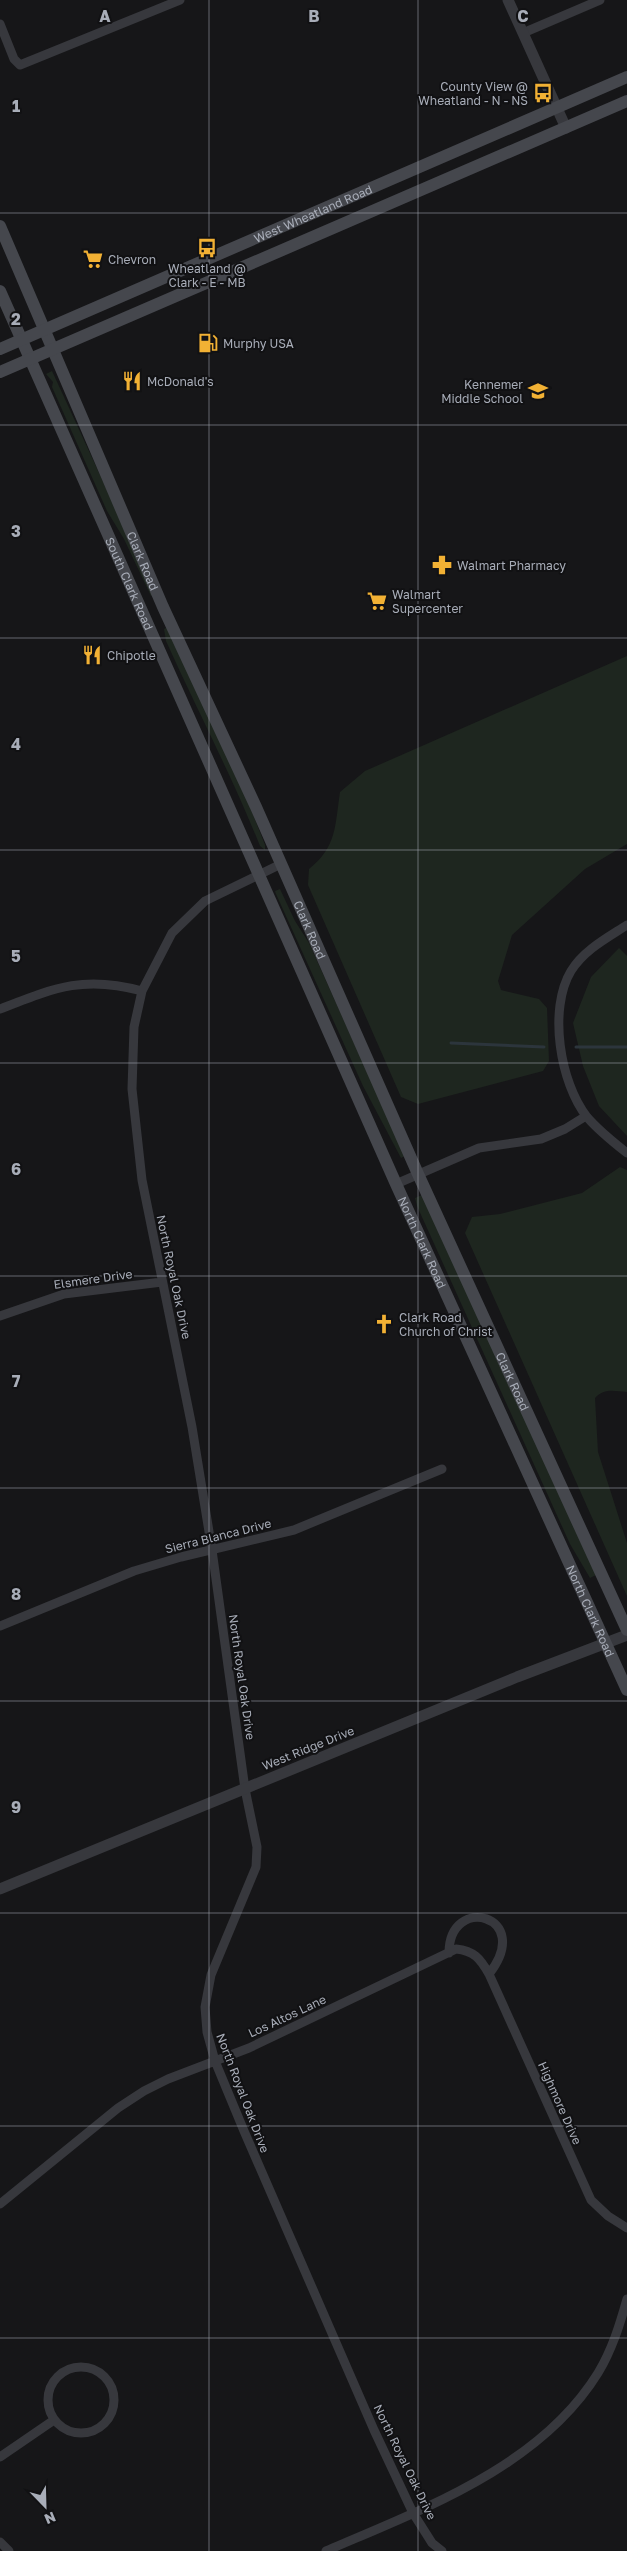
<svg xmlns="http://www.w3.org/2000/svg" width="627" height="2551" font-family="'Golos Text',sans-serif">
<rect width="100%" height="100%" fill="#161618"/>
<!-- green -->
<path fill="#1e261f" d="M52,371L155,594L151,596L124,539L107,511L52,387L53,382L46,374Z
M168,627L236,771L265,845V850L260,846C232,776 197,710 166,641L164,629Z
M627,656V844L585,869L512,935L498,981L501,990L539,999L547,1008L549,1061L543,1071L418,1104L401,1097L308,885L309,869C337,847 335,825 340,792L365,771Z
M280,889L295,921L309,943L405,1156L401,1158L363,1086L276,894L275,891Z
M619,948L627,956V1136L599,1106L583,1066L573,1023L591,977Z
M620,1167L627,1170V1392C614,1391 604,1388 595,1398L598,1452L627,1543V1596L465,1233L472,1217L500,1214L582,1193Z
M422,1195L596,1575L590,1578L570,1544L417,1206L415,1198Z"/>
<g fill="none" stroke-linecap="round" stroke-linejoin="round">
<!-- stream -->
<path stroke="#2c353c" stroke-width="3" d="M451,1043L544,1047
M576,1047H627"/>
<!-- minor -->
<path stroke="#37383d" stroke-width="9" d="M0,24L14,59L20,65L180,0
M523,33L600,0
M281,864L205,901L172,933L142,991L134,1027L132,1089L142,1180L192,1427L212,1550L245,1789L257,1847L256,1867L211,1975L205,2007L207,2032L215,2061L244,2131L374,2430L413,2513L432,2543L442,2551
M627,925C607,938 584,950 571,971C548,1009 560,1083 587,1117C599,1131 613,1142 627,1153
M0,1009C54,988 83,975 142,991
M396,1184L479,1148L541,1139L565,1129L586,1116
M0,1316L64,1294L162,1282
M0,1626L134,1571L181,1557L294,1530L442,1469
M449,1953C449,1893 535,1915 489,1974
M0,2204L118,2108L144,2091L168,2079L249,2048L456,1949C474,1951 480,1958 489,1974L591,2200L608,2216L627,2228
M48 2400a33 33 0 1 1 66 0a33 33 0 1 1-66 0Z
M0,2457L54,2420
M0,2542L9,2551
M326,2551C423,2509 540,2467 598,2373C612,2350 620,2324 627,2299"/>
<!-- tertiary -->
<path stroke="#37383d" stroke-width="11" d="M508,0L566,128
M0,1889L517,1677L627,1635"/>
<!-- secondary -->
<g stroke="#45474d" stroke-width="12">
<path id="s1" d="M0,226L163,607L256,807L418,1174L627,1630"/>
<path id="s2" d="M0,291L396,1184L627,1690"/>
<path id="s3" d="M0,349L627,77"/>
<path d="M0,372L627,101"/>
</g>
</g>
<!-- grid -->
<path fill="none" stroke="#a8adb8" stroke-width="1" stroke-opacity="0.55" d="M209,0V2551M418,0V2551M0,213H627M0,425H627M0,638H627M0,850H627M0,1063H627M0,1276H627M0,1488H627M0,1701H627M0,1913H627M0,2126H627M0,2338H627"/>
<!-- icons -->
<defs>
<symbol id="bus-bare" viewBox="-9 -9 18 18"><path d="M-5-6H5V4H4V6H2V4H-2V6H-4V4H-5ZM-3.5-4V0h7V-4ZM-3.5 1.2v1.5H-2V1.2ZM2 1.2v1.5H3.5V1.2Z" fill="#f2b134" stroke="#111113" stroke-width="2.5" paint-order="stroke"/></symbol>
<symbol id="supermarket-bare" viewBox="-9 -9 18 18"><path d="M-6-5.5h2.5l.6 2H6L4.5 2H-2.5L-4.4-4H-6ZM-1.5 3.2a1.3 1.3 0 1 0 .1 0ZM3 3.2a1.3 1.3 0 1 0 .1 0Z" fill="#f2b134" stroke="#111113" stroke-width="2.5" paint-order="stroke"/></symbol>
<symbol id="fuel-bare" viewBox="-9 -9 18 18"><path d="M-5.5-6h7V0h2V4h1.3V-2.5L3-4.5l.8-.8L6-3V5H2.5V1h-1V6h-7ZM-4.2-4.7v3.2H.2V-4.7Z" fill="#f2b134" stroke="#111113" stroke-width="2.5" paint-order="stroke"/></symbol>
<symbol id="restaurant-bare" viewBox="-9 -9 18 18"><path d="M-5-6h1v4h1v-4h1v4h1v-4h1v5L-1.5 .5V6h-2V.5L-5-1ZM5-6V6H3V1.5H1.5Q1.5-4 5-6Z" fill="#f2b134" stroke="#111113" stroke-width="2.5" paint-order="stroke"/></symbol>
<symbol id="school-bare" viewBox="-9 -9 18 18"><path d="M0-5L7-2L0 1L-7-2ZM-4 1L0 2.5L4 1V4Q0 6-4 4Z" fill="#f2b134" stroke="#111113" stroke-width="2.5" paint-order="stroke"/></symbol>
<symbol id="pharmacy-bare" viewBox="-9 -9 18 18"><path d="M-2-6h4v4h4v4h-4v4h-4v-4h-4v-4h4Z" fill="#f2b134" stroke="#111113" stroke-width="2.5" paint-order="stroke"/></symbol>
<symbol id="church-bare" viewBox="-9 -9 18 18"><path d="M-1.2-6h2.4v3.5h3.3v2.4h-3.3V6h-2.4V-.1h-3.3v-2.4h3.3Z" fill="#f2b134" stroke="#111113" stroke-width="2.5" paint-order="stroke"/></symbol>
</defs>
<g fill-rule="evenodd">
<use href="#bus-bare" x="529" y="79" width="28" height="28"/>
<use href="#bus-bare" x="193" y="234" width="28" height="28"/>
<use href="#supermarket-bare" x="79" y="245" width="28" height="28"/>
<use href="#fuel-bare" x="194" y="329" width="28" height="28"/>
<use href="#restaurant-bare" x="118" y="367" width="28" height="28"/>
<use href="#school-bare" x="524" y="377" width="28" height="28"/>
<use href="#pharmacy-bare" x="428" y="551" width="28" height="28"/>
<use href="#supermarket-bare" x="363" y="587" width="28" height="28"/>
<use href="#restaurant-bare" x="78" y="641" width="28" height="28"/>
<use href="#church-bare" x="370" y="1310" width="28" height="28"/>
</g>
<g text-anchor="middle" dominant-baseline="central" stroke-width="4" stroke-linejoin="round" paint-order="stroke">
<!-- poi labels -->
<g font-size="12" fill="#a8adb8" stroke="#111113" text-anchor="start">
<text x="528" y="86" text-anchor="end">County View @<tspan x="528" dy="14">Wheatland - N - NS</tspan></text>
<text x="108" y="259">Chevron</text>
<text x="207" y="268" text-anchor="middle">Wheatland @<tspan x="207" dy="14">Clark - E - MB</tspan></text>
<text x="223" y="343">Murphy USA</text>
<text x="147" y="381">McDonald's</text>
<text x="523" y="384" text-anchor="end">Kennemer<tspan x="523" dy="14">Middle School</tspan></text>
<text x="457" y="565">Walmart Pharmacy</text>
<text x="392" y="594">Walmart<tspan x="392" dy="14">Supercenter</tspan></text>
<text x="107" y="655">Chipotle</text>
<text x="399" y="1317">Clark Road<tspan x="399" dy="14">Church of Christ</tspan></text>
</g>
<!-- street labels -->
<g font-size="12" fill="#a8adb8" stroke="#111113">
<text stroke="none"><textPath href="#s3" startOffset="341">West Wheatland Road</textPath></text>
<text stroke="none"><textPath href="#s1" startOffset="364">Clark Road</textPath></text>
<text stroke="none"><textPath href="#s2" startOffset="320">South Clark Road</textPath></text>
<text stroke="none"><textPath href="#s1" startOffset="769">Clark Road</textPath></text>
<text stroke="none"><textPath href="#s2" startOffset="1041">North Clark Road</textPath></text>
<text transform="translate(174 1277) rotate(78)">North Royal Oak Drive</text>
<text transform="translate(93 1279) rotate(-8)">Elsmere Drive</text>
<text stroke="none"><textPath href="#s1" startOffset="1264">Clark Road</textPath></text>
<text transform="translate(218 1536) rotate(-14)">Sierra Blanca Drive</text>
<text stroke="none"><textPath href="#s2" startOffset="1446">North Clark Road</textPath></text>
<text transform="translate(242 1677) rotate(82)">North Royal Oak Drive</text>
<text transform="translate(308 1748) rotate(-22)">West Ridge Drive</text>
<text transform="translate(287 2016) rotate(-25)">Los Altos Lane</text>
<text transform="translate(243 2093) rotate(69)">North Royal Oak Drive</text>
<text transform="translate(560 2103) rotate(66)">Highmore Drive</text>
<text transform="translate(405 2462) rotate(64)">North Royal Oak Drive</text>
</g>
</g>
<g font-size="16" text-anchor="middle" font-weight="bold" fill="#a8adb8" stroke="#111113" stroke-width="4" stroke-linejoin="round" paint-order="stroke">
<text x="105" y="22">A</text>
<text x="314" y="22">B</text>
<text x="523" y="22">C</text>
<text x="16" y="112">1</text>
<text x="16" y="325">2</text>
<text x="16" y="537">3</text>
<text x="16" y="750">4</text>
<text x="16" y="962">5</text>
<text x="16" y="1175">6</text>
<text x="16" y="1387">7</text>
<text x="16" y="1600">8</text>
<text x="16" y="1813">9</text>
</g>
<!-- north arrow -->
<g transform="translate(45 2506) rotate(157)" stroke="#111113" stroke-width="4" paint-order="stroke">
<path d="M0-4L9 19L0 12L-9 19Z" fill="#a8adb8"/>
<text y="-8" font-size="14" font-weight="bold" text-anchor="middle" fill="#a8adb8">N</text>
</g>
</svg>
